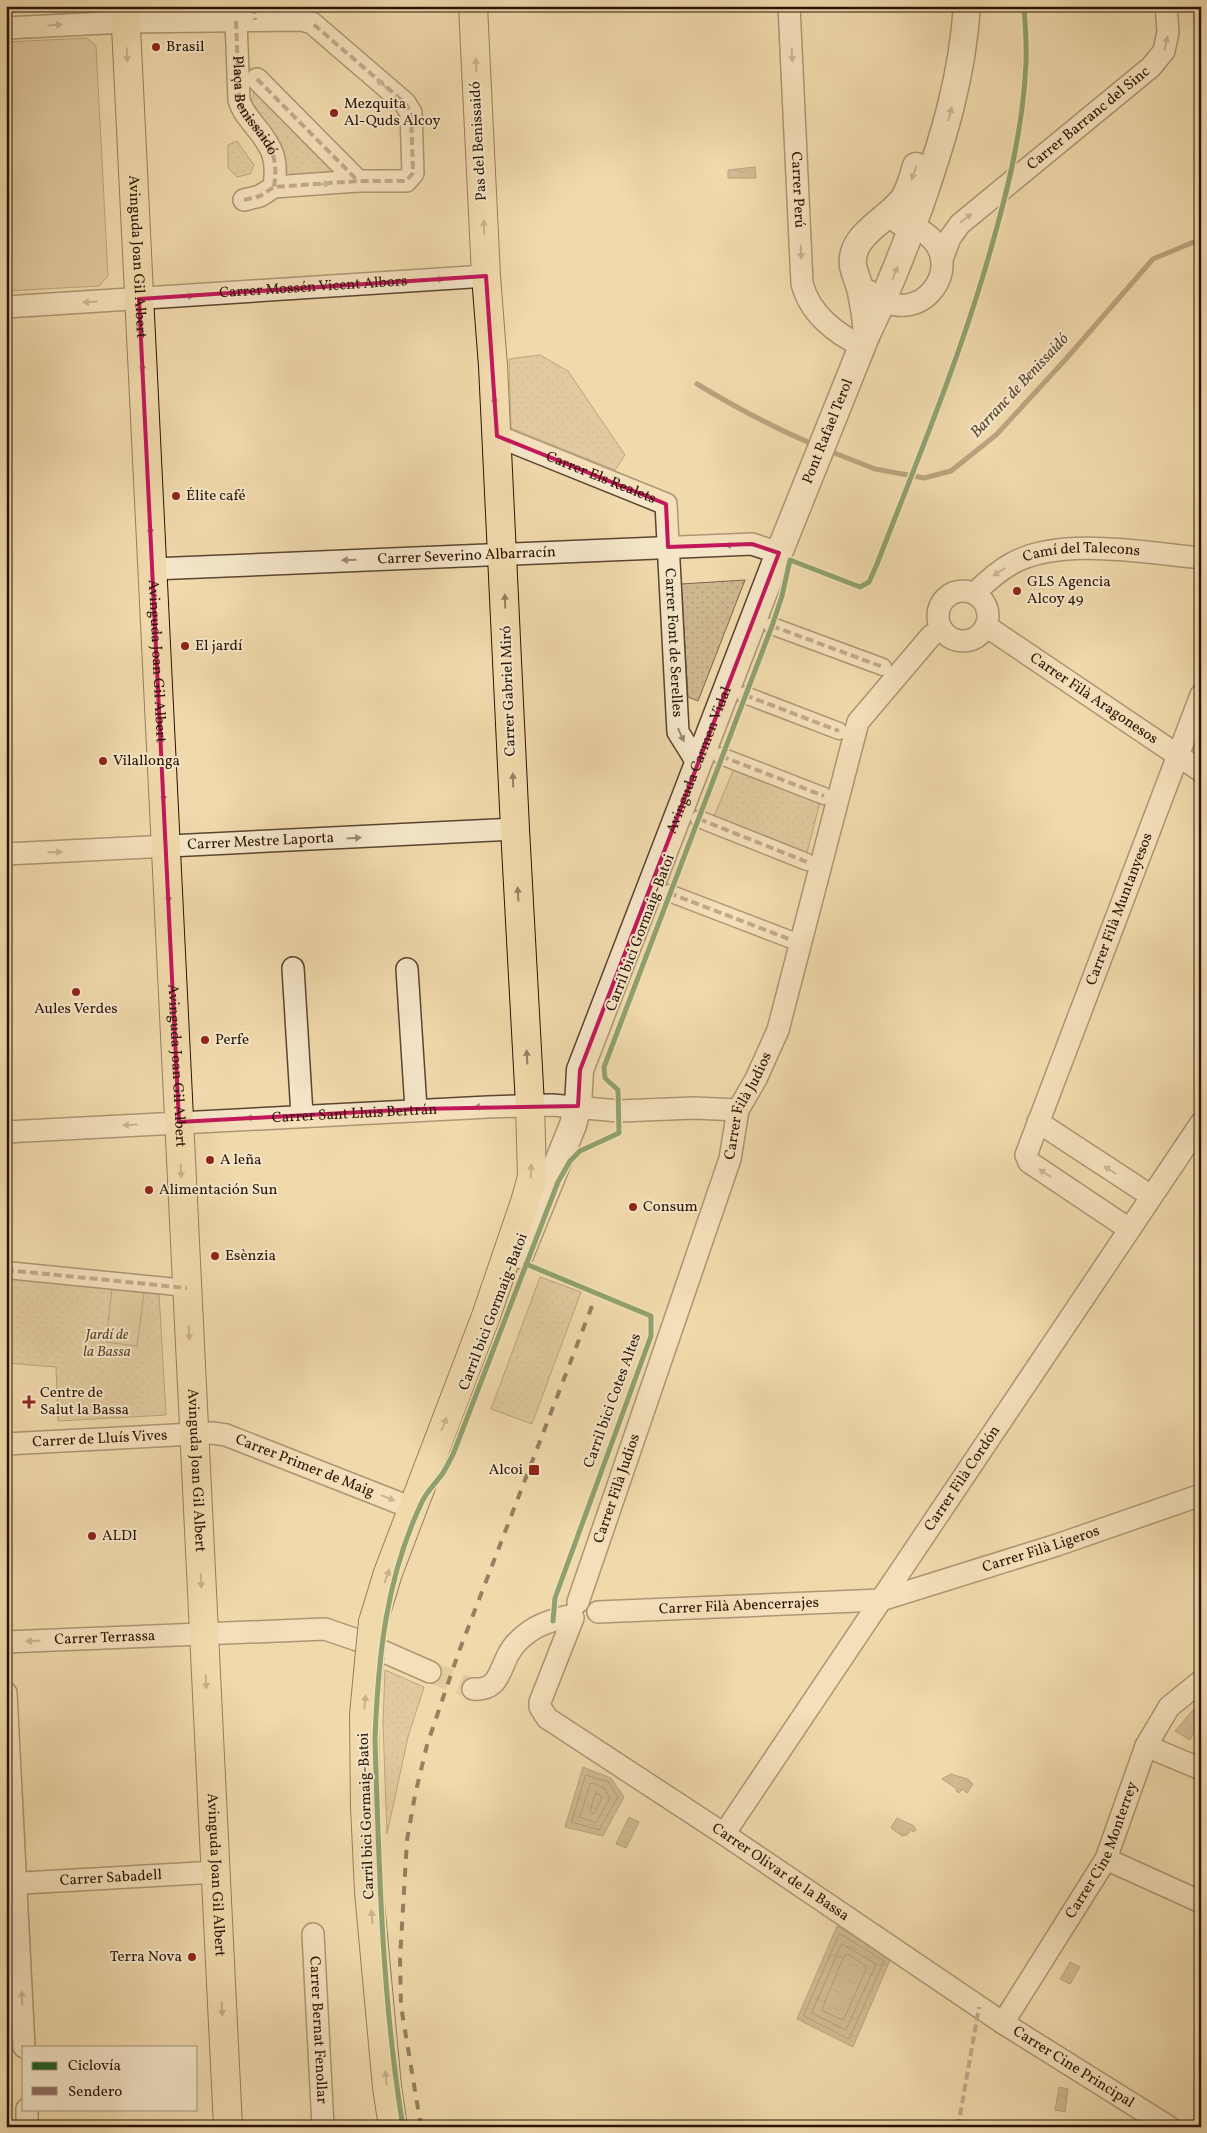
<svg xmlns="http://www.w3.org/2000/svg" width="1207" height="2133" font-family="Vollkorn,serif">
<defs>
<pattern id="grass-dots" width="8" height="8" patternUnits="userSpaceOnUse" patternTransform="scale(1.25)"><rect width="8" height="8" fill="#ceb890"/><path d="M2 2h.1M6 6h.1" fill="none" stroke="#b19d7b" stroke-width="1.8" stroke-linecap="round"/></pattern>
<pattern id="water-ripples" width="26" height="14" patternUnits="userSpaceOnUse" patternTransform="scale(1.25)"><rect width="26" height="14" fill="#ac9673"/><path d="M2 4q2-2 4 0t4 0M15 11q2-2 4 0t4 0" fill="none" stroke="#8c795c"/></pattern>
</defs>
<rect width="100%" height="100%" fill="#f0d9ac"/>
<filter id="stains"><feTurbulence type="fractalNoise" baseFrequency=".004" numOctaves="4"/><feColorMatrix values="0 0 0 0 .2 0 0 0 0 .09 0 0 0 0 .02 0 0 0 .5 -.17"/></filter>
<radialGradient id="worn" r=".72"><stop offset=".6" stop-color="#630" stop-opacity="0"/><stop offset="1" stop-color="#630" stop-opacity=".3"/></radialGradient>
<!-- grass -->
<path fill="url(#grass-dots)" stroke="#7c664a" d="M254,84L336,172L284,177L249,99H253Z
M237,141L254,165L250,174L237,177L228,168V145Z
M540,355L568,371L625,455L615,470L511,428L509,359Z
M745,580L698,701L688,697L681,584Z
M735,766L821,798L807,853L714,816Z
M6,1275L159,1293L166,1415L58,1421L56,1367L6,1363Z
M540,1277L581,1292L532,1424L491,1409Z
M385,1670L424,1687L408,1737L387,1834L383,1723Z"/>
<!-- pitch -->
<path fill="#ceb890" stroke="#7c664a" d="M87,38L96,46L108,276L99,286L6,291V42Z
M112,1289L144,1293L137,1346L106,1342Z"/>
<!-- water -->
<path fill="url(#water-ripples)" stroke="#786247" d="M755,167L756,178H728V170Z
M1193,1710L1201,1717L1190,1740L1175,1731Z
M583,1767L611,1778L624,1797L603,1836L565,1827Z
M951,1774L968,1779L973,1784L967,1793L962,1789L959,1793L956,1791L957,1789L942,1779Z
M629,1817L639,1822L626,1848L616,1844Z
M897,1818L914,1826L916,1830L913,1832L911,1830L907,1835L902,1836L891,1828Z
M837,1926L891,1958L853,2047L797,2019Z
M1070,1962L1080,1967L1070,1984L1060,1979Z
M1059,2087L1068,2089L1065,2112L1055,2110Z"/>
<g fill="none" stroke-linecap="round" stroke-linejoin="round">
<!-- shore -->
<path stroke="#6a553c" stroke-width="1" d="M586,1775L608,1782L618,1797L599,1830L572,1822Z
M593,1783L604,1788L610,1798L596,1823L580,1817L590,1784Z
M596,1793L599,1794L602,1799L594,1813L592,1814L590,1811Z
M839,1935H842L884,1961L849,2039L804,2016Z
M842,1944L876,1964L846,2030L812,2013Z
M848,1954L867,1967L844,2019L842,2020L823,2011L822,2009L844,1956Z"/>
<!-- stream -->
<path stroke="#786247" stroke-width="5" d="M697,384C735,407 774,428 815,445
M827,450L875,469L924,478L951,471L996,435L1065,360L1153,259L1201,239"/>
<!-- minor-tunnel -->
<path stroke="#d2bb93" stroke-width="21" stroke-dasharray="21 11" stroke-linecap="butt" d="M430,1672L473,1689"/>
<defs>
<path id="pedestrian" d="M772,626L883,667
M745,695L839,731
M721,756L824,796
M699,819L807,862
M669,893L789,939
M6,1270L187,1288"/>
<g id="minor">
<path id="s1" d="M789,6L802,283C809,313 836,334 862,346"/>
<path id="s2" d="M236,21L239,100C242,111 248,117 255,126C273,148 278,159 274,187"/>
<path d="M6,28L126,22L302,20L312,23L405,103L411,113L413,173L406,181H358L274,187L260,196L244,200"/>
<path d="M257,79L358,181"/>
<path id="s3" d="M942,259L950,238L960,224L1151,67L1164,51L1168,32L1166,6"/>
<path d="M869,291C920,337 973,260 920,230C913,227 906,223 898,223"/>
<path id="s4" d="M6,307L486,276"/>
<path id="s5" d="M497,436L666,504L678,732L698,764"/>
<path id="s6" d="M152,569L752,544L779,553"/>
<circle cx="963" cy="616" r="25"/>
<path id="s7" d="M975,593C986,582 997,572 1011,564C1060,536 1146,553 1201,558"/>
<path id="s8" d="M986,626L1201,771"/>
<path id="s9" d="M6,854L515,829"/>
<path d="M293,968L302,1115"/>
<path d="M407,969L416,1109"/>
<path d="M1038,1122L1151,1196"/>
<path id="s10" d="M6,1132L488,1107L552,1105L619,1111L694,1108L738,1110"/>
<path id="s11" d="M1129,1229L1029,1162L1026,1155L1201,695"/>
<path id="s12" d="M6,1444L212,1433L226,1435L412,1508"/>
<path id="s13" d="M578,1602L730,1159L738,1110L756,1079L778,1030L858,722L931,636L941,629"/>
<path id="s14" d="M598,1612L881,1600L1057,1545L1201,1495"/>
<path id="s15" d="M573,1618L540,1702V1707L547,1718L724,1834L1003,2023L1169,2127"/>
<path id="s16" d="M6,1642L325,1629L357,1640L430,1672"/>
<path d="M473,1689C498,1691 499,1672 508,1655C513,1645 520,1638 529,1632C540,1623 558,1619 572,1615"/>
<path d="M6,1693L24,2047"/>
<path d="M1146,1746L1201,1769"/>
<path id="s17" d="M724,1834L1201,1123"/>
<path d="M1106,1859L1201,1902"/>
<path id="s18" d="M6,1884L216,1872"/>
<path id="s19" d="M313,1934L323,2127"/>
<path id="s20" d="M1003,2023L1106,1859L1146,1746L1169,1707L1201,1681"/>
<path d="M27,2109V2127"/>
</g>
<g id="tertiary">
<path d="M867,334C866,320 864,306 861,292C859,283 855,275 853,266C849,234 889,220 904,198C910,188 913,176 916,166"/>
<path id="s21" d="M520,1255L573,1125L578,1106L580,1070L779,553L867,334C888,291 905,247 921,203C944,136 962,78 967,6"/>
</g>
<g id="primary">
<path id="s22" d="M125,6L228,2127"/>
<path d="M373,1622L388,1573L486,1316L525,1202L532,1177L530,1105L515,829L493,366L486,276L473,6"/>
<path d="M369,1662L364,1715L365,1806L369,1892L387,2087L393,2127"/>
</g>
</defs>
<!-- pedestrian casing -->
<use href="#pedestrian" stroke="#5b452f" stroke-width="19"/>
<!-- minor casing -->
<use href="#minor" stroke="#5b452f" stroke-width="24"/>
<!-- tertiary casing -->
<use href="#tertiary" stroke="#5b452f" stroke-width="29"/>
<!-- primary casing -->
<use href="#primary" stroke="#291405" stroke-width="30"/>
<!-- pedestrian -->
<use href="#pedestrian" stroke="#f5e6c9" stroke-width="16"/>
<!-- minor -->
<use href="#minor" stroke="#f5e6c9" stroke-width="21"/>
<!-- tertiary -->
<use href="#tertiary" stroke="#f5e6c9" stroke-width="26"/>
<!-- primary -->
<use href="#primary" stroke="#f0d9ac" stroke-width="28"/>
<!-- rail -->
<path stroke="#291405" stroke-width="4" stroke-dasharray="9 9" stroke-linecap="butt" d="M421,2127L401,2006L400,1959L407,1840L415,1795L427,1745L458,1654L592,1306"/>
<defs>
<path id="primary-bridge" d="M369,1662L373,1622"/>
</defs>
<!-- primary-bridge casing -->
<use href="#primary-bridge" stroke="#291405" stroke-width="30" stroke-linecap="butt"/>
<!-- primary-bridge -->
<use href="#primary-bridge" stroke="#f0d9ac" stroke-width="28"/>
<!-- quiet -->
<path stroke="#8d6e63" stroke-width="4" stroke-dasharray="8 4" stroke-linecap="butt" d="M254,6L255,20
M236,21L239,100C242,111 248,117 255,126C273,148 278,159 274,187
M257,79L358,181
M244,200L260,196L274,187L358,181H406L413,173L411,113L405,103L312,23
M772,626L883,667
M745,695L839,731
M721,756L824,796
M699,819L807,862
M669,893L789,939
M6,1270L187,1288
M958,2127L979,2007"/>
<defs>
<path id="cycleway" d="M526,1264L651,1316V1336L555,1598L553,1621
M403,2127C382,1999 379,1868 375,1739C378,1658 386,1578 421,1504C426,1492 436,1483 443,1473C447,1466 451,1459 454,1452L558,1182L570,1161L580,1151L619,1133L618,1090L605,1078L604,1067L772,626L782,596L790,560L860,587L869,582L877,564C917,461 960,358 990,252C1008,189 1023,129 1026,63C1027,44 1025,25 1024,6"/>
</defs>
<!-- cycleway casing -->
<use href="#cycleway" stroke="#f5e6c9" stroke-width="8"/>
<!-- cycleway -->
<use href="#cycleway" stroke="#1b5e20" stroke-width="5"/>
</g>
<!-- one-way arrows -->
<defs><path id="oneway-solid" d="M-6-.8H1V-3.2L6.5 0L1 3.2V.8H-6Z" transform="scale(1.25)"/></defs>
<g fill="#998871">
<use href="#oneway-solid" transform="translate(55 25) rotate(-3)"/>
<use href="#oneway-solid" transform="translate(1166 43) rotate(-77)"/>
<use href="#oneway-solid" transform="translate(792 55) rotate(87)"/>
<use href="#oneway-solid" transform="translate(382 84) rotate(-139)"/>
<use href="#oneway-solid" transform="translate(950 114) rotate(-76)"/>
<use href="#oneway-solid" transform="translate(914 173) rotate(110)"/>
<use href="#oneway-solid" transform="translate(323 184) rotate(-4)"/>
<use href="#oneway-solid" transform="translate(966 218) rotate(-39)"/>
<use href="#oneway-solid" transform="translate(801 252) rotate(88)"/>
<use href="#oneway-solid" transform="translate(895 273) rotate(-68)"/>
<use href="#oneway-solid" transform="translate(437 279) rotate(-4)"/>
<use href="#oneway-solid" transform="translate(187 296) rotate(-4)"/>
<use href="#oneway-solid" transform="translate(90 302) rotate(177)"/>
<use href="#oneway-solid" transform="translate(732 545) rotate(178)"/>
<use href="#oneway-solid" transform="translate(349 560) rotate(178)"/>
<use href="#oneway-solid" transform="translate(999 572) rotate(147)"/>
<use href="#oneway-solid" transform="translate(681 735) rotate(66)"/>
<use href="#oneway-solid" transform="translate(354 838) rotate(-3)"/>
<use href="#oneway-solid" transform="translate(55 852) rotate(-2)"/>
<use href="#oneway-solid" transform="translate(481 1107) rotate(178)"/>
<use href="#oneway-solid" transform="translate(253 1118) rotate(177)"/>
<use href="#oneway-solid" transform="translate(130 1125) rotate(177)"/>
<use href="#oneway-solid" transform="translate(1110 1170) rotate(-147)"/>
<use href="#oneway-solid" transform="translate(1045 1173) rotate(-146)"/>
<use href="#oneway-solid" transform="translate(388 1498) rotate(22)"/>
<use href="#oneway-solid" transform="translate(33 1641) rotate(177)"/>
<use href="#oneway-solid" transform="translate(22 1998) rotate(-92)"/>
</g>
<g fill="#968061">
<use href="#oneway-solid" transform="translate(127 55) rotate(87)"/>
<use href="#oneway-solid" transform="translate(476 65) rotate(-93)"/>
<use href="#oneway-solid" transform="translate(484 227) rotate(-93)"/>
<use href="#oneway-solid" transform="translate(142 365) rotate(87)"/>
<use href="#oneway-solid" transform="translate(495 403) rotate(-93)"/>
<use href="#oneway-solid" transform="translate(150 528) rotate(87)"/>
<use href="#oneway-solid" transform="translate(505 601) rotate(-92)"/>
<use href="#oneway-solid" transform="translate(513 780) rotate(-92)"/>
<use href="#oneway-solid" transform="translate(163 795) rotate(87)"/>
<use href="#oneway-solid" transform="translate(518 894) rotate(-93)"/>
<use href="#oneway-solid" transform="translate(168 896) rotate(87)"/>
<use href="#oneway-solid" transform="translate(527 1057) rotate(-93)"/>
<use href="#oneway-solid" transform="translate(181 1171) rotate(87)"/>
<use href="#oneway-solid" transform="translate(531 1171) rotate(-88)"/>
<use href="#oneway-solid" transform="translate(189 1333) rotate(87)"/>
<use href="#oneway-solid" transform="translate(444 1424) rotate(-69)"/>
<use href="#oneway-solid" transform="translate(387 1576) rotate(-70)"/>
<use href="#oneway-solid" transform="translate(201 1581) rotate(87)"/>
<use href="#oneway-solid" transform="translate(206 1682) rotate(87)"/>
<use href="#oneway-solid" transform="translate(365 1702) rotate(-84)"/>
<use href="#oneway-solid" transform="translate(372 1917) rotate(-95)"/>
<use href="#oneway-solid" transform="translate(222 2009) rotate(87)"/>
<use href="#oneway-solid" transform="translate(386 2078) rotate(-95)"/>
</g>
<!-- marked area -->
<path d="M0 0H1207V2133H0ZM486,276L497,436L666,504L668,547L752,544L779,553L580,1070L578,1106L416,1109L179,1122L139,299Z" fill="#f0d9ac" fill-opacity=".55" fill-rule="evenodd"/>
<path fill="none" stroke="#c2185b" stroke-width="4" stroke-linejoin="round" d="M486,276L497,436L666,504L668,547L752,544L779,553L580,1070L578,1106L416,1109L179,1122L139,299Z"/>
<!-- markers -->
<g fill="#8f2418" stroke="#f5e6c9" stroke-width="2">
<circle cx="156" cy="47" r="5"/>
<circle cx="334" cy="113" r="5"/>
<circle cx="176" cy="496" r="5"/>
<circle cx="1017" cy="591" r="5"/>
<circle cx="185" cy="646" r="5"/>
<circle cx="103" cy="761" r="5"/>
<circle cx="76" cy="992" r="5"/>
<circle cx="205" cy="1040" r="5"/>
<circle cx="210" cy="1160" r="5"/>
<circle cx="149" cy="1190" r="5"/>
<circle cx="633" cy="1207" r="5"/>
<circle cx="215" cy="1256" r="5"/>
<path d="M26.5 1394.5h5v5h5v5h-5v5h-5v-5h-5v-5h5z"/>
<rect x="528" y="1464" width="12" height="12" rx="2.5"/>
<circle cx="92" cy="1536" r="5"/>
<circle cx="192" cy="1957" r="5"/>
</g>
<g text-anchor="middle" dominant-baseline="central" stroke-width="4" stroke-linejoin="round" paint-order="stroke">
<!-- poi labels -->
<g font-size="15" fill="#291405" stroke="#f5e6c9" text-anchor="start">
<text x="166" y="47">Brasil</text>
<text x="344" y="104">Mezquita<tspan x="344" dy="17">Al-Quds Alcoy</tspan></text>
<text x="186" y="496">Élite café</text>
<text x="1027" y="582">GLS Agencia<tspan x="1027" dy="17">Alcoy 49</tspan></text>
<text x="195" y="646">El jardí</text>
<text x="113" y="761">Vilallonga</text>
<text x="76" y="1009" text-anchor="middle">Aules Verdes</text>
<text x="215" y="1040">Perfe</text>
<text x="220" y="1160">A leña</text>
<text x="159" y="1190">Alimentación Sun</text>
<text x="643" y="1207">Consum</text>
<text x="225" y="1256">Esènzia</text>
<text x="40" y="1393">Centre de<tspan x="40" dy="17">Salut la Bassa</tspan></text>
<text x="523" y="1470" text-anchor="end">Alcoi</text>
<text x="102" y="1536">ALDI</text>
<text x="182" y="1957" text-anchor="end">Terra Nova</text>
</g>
<!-- street labels -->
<g font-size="15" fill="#291405" stroke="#f5e6c9">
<text stroke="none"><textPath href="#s2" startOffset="89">Plaça Benissaidó</textPath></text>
<text stroke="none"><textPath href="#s3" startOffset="206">Carrer Barranc del Sinc</textPath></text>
<text transform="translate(479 141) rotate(-93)">Pas del Benissaidó</text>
<text stroke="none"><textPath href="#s1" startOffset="184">Carrer Perú</textPath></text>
<text stroke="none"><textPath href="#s22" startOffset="251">Avinguda Joan Gil Albert</textPath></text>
<text stroke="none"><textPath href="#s4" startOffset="308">Carrer Mossén Vicent Albors</textPath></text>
<text stroke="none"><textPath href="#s21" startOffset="881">Pont Rafael Terol</textPath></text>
<text stroke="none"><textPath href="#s5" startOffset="112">Carrer Els Realets</textPath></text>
<text stroke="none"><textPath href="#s6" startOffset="315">Carrer Severino Albarracín</textPath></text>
<text stroke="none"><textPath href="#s7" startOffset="119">Camí del Talecons</textPath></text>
<text stroke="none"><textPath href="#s5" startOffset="321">Carrer Font de Serelles</textPath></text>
<text stroke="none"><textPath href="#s22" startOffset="656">Avinguda Joan Gil Albert</textPath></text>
<text transform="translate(509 691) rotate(-92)">Carrer Gabriel Miró</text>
<text stroke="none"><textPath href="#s8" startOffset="130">Carrer Filà Aragonesos</textPath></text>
<text stroke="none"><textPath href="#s21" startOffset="528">Avinguda Carmen Vidal</textPath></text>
<text stroke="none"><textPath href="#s9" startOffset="255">Carrer Mestre Laporta</textPath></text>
<text stroke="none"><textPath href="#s11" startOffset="391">Carrer Filà Muntanyesos</textPath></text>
<text transform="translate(641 933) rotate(-69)">Carril bici Gormaig-Batoi</text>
<text stroke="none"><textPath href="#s22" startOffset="1061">Avinguda Joan Gil Albert</textPath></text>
<text stroke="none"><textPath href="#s13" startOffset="525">Carrer Filà Judios</textPath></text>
<text stroke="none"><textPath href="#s10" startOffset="349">Carrer Sant Lluis Bertrán</textPath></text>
<text transform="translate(494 1312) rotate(-69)">Carril bici Gormaig-Batoi</text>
<text transform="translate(613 1401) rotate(-70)">Carril bici Cotes Altes</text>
<text stroke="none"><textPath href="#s12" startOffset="94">Carrer de Lluís Vives</textPath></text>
<text stroke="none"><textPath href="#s12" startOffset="305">Carrer Primer de Maig</textPath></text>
<text stroke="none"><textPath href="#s22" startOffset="1466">Avinguda Joan Gil Albert</textPath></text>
<text stroke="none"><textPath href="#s17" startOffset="428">Carrer Filà Cordón</textPath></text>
<text stroke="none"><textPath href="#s13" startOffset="120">Carrer Filà Judios</textPath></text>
<text stroke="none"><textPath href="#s14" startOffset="451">Carrer Filà Ligeros</textPath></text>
<text stroke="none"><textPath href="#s14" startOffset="141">Carrer Filà Abencerrajes</textPath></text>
<text stroke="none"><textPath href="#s16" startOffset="99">Carrer Terrassa</textPath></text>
<text transform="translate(367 1816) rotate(-92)">Carril bici Gormaig-Batoi</text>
<text stroke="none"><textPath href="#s20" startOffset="200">Carrer Cine Monterrey</textPath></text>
<text stroke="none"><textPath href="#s15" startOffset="388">Carrer Olivar de la Bassa</textPath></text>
<text stroke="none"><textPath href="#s22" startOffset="1871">Avinguda Joan Gil Albert</textPath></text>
<text stroke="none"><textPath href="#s18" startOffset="105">Carrer Sabadell</textPath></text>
<text stroke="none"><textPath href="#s19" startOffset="96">Carrer Bernat Fenollar</textPath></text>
<text stroke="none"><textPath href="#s15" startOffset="740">Carrer Cine Principal</textPath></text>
</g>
<!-- park labels -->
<g font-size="15" font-style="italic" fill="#5b452f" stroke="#f5e6c9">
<text x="107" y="1335">Jardí de<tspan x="107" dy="17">la Bassa</tspan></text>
</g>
<!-- water labels -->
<g font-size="16" font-style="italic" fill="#5d4831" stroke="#f5e6c9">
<text transform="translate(1020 386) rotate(-47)">Barranc de Benissaidó</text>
</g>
</g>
<!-- margin -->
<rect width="1207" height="2133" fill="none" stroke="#f0d9ac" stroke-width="25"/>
<rect x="8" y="8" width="1192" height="2118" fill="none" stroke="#291405" stroke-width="2.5"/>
<rect x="12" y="12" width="1182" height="2108" fill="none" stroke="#291405"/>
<!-- legend -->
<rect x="22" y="2046" width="175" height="65" fill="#f5e6c9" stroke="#a3927b"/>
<rect x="32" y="2062" width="25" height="8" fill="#1b5e20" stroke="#a3927b"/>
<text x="68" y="2070" font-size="15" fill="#291405">Ciclovía</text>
<rect x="32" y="2087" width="25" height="8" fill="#8d6e63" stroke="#a3927b"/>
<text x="68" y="2096" font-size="15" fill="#291405">Sendero</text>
<rect width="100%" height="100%" filter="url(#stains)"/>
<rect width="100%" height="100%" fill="url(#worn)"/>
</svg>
